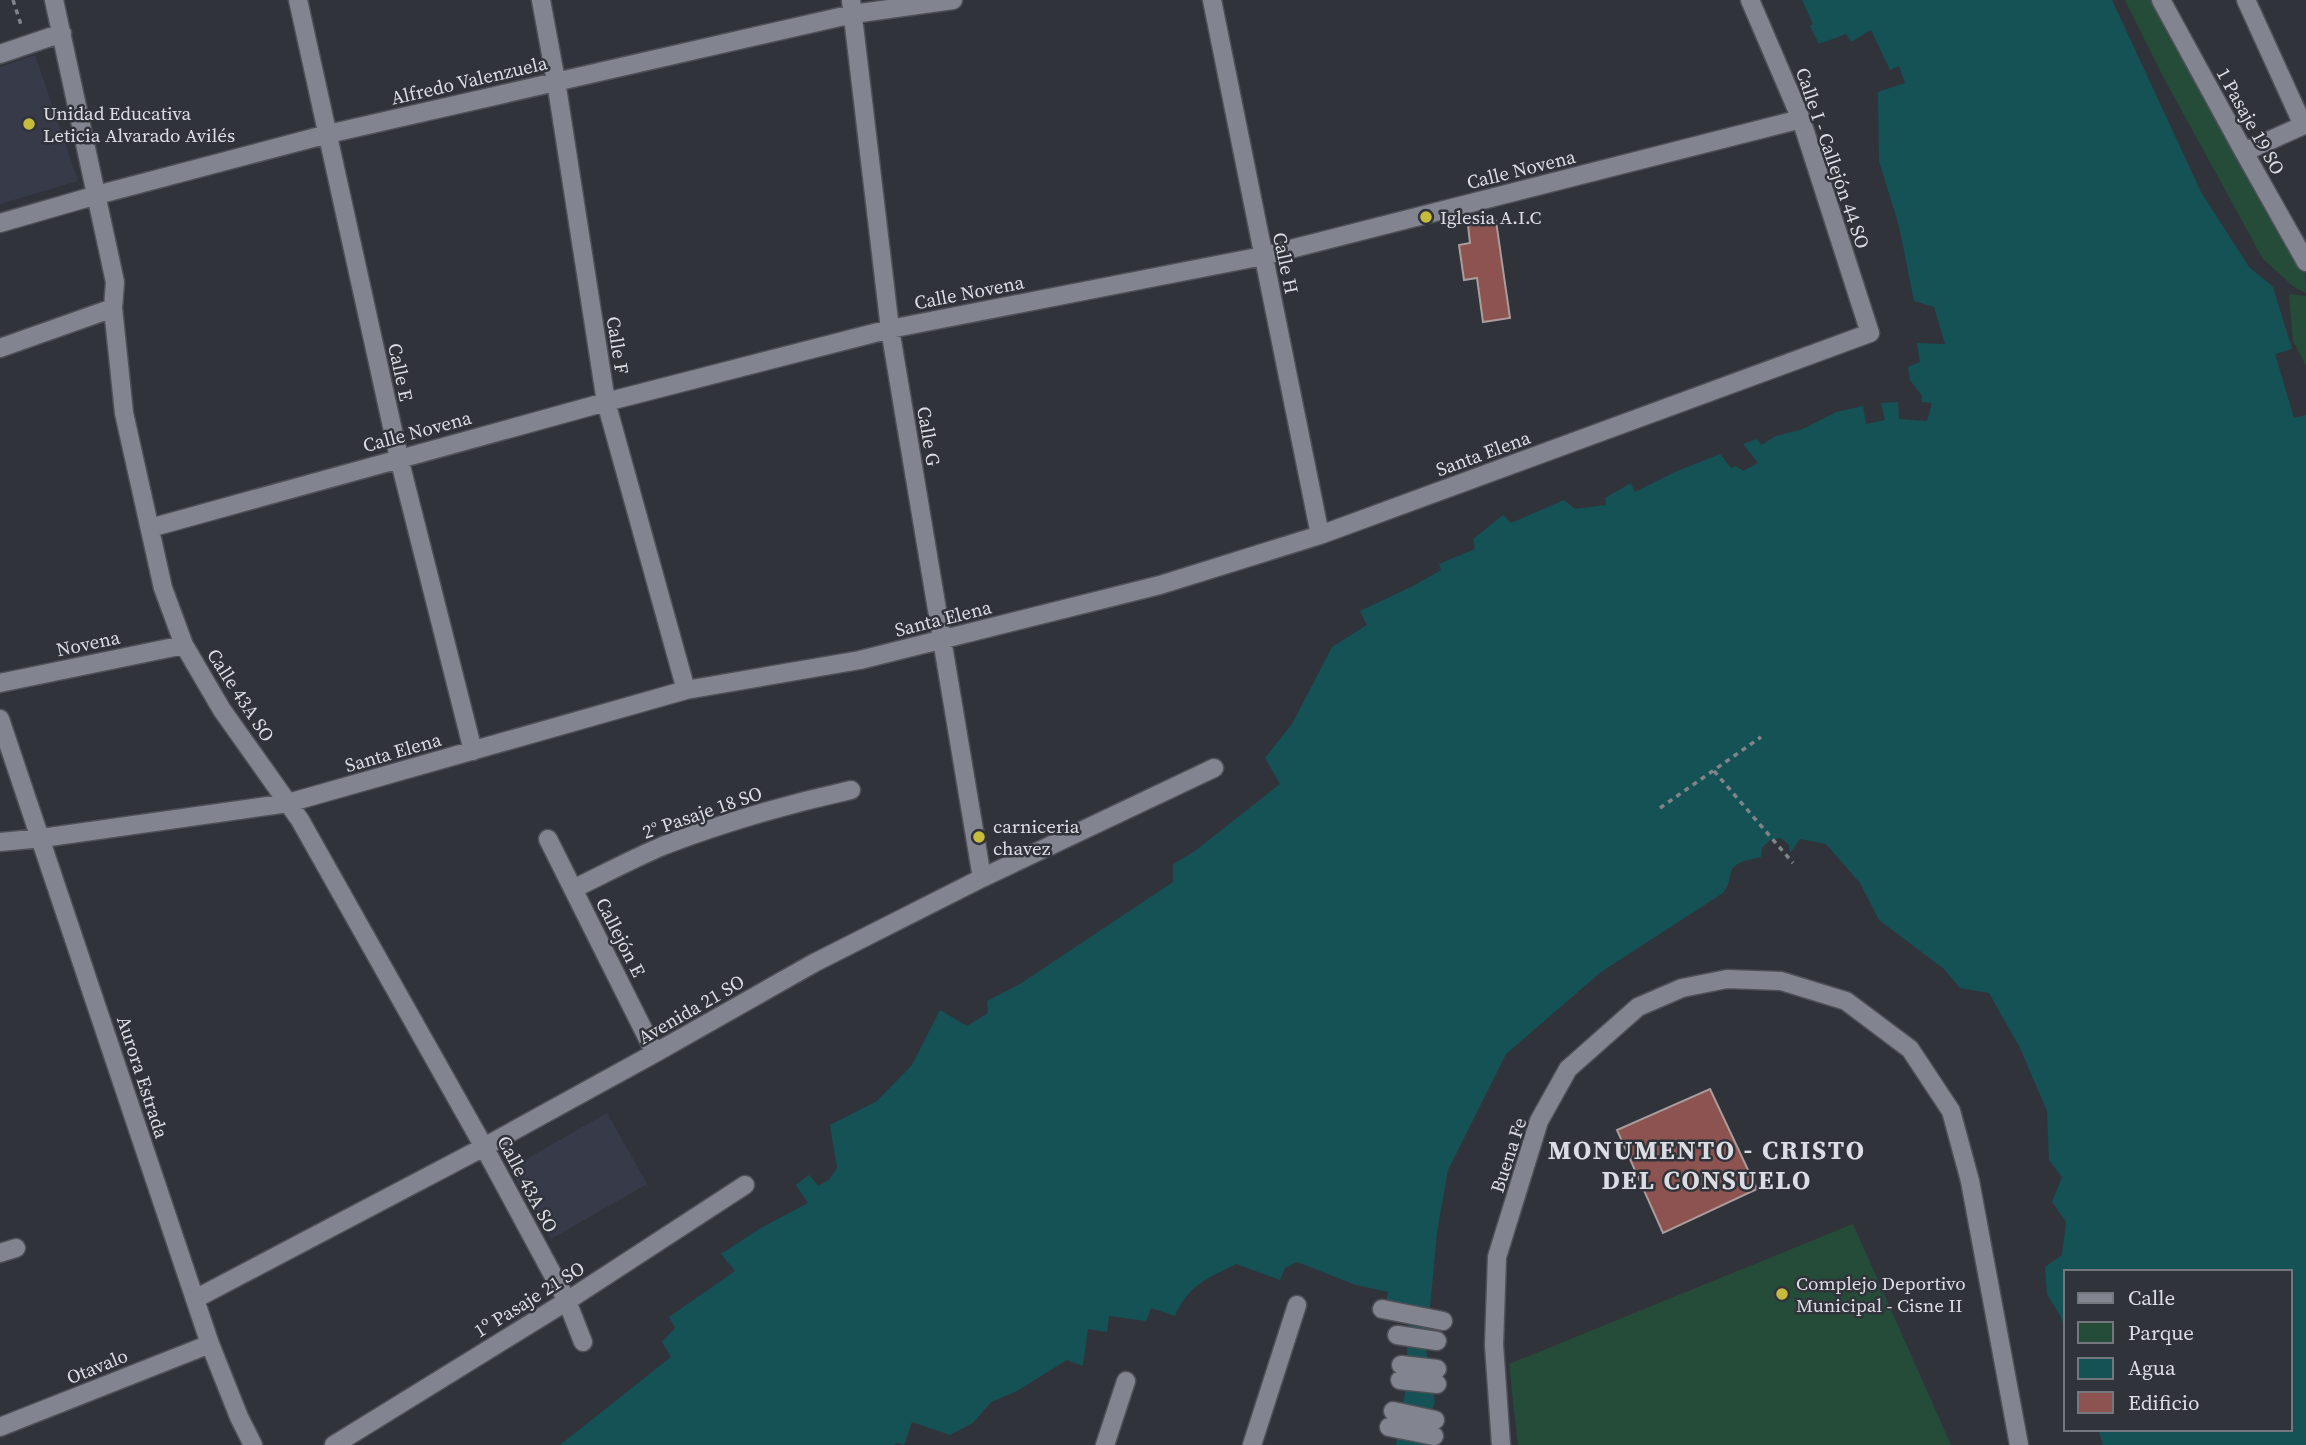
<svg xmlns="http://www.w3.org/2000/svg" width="2306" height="1445" font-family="'Source Serif 4',serif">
<rect width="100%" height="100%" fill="#31333b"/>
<!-- built -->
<path fill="#373b49" d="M35,55L78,181L0,204V67Z
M607,1113L647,1184L551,1239L509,1169Z"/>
<!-- green -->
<path fill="#244c39" d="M2125,0H2156L2305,271L2306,293L2294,287L2263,259L2166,82Z
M2289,294L2306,296V366L2293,341Z
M1853,1224L1951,1445H1518L1509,1364Z"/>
<!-- water -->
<path fill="#145256" d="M1802,0H2112L2201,192L2249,267L2273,287L2292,349L2275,354L2294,418L2306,415V1445H2103L2098,1429H2290V1272H2066V1333L2061,1317L2047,1294L2045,1267L2062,1255L2066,1222L2052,1202L2062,1177L2049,1160L2047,1111L2020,1048L1989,993L1960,988L1944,969L1879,920L1860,883L1826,844L1800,839L1790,853L1789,845L1781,838L1770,840L1762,848L1761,857C1751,860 1734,861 1731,872C1728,883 1730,883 1723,893L1601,972L1506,1054L1448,1170L1437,1232L1426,1350L1435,1402L1430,1415L1425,1445H1396L1405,1392L1409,1319L1384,1315L1388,1292L1356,1285L1297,1262L1285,1268L1280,1280L1236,1264C1207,1279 1189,1284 1175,1316L1151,1308L1146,1321L1109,1316L1107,1332L1088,1329L1083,1366L1067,1360L1017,1391L991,1402L973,1423L950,1435L912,1422L904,1445L896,1443L894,1445H560L671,1357L662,1342L675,1328L669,1317L735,1271L721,1254L761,1228L808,1203L796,1185L809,1175L818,1186L829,1180L837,1168L830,1125L877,1101L912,1065L940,1010L967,1026L988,1013L987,1001L1020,984L1173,882V864L1195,851L1280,784L1265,758L1292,724L1332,647L1367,625L1360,611L1415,585L1441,570L1439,564L1475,549L1473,539L1503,515L1511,523L1564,500L1575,509L1606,505L1605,498L1631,483L1635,492L1675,472L1720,454L1731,468L1736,466L1743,471L1758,463L1743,444L1757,439L1761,445L1776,436L1803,429L1836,412L1863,406L1866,424L1885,420L1881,403L1898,402L1899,419L1927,421L1932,403L1922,402V396L1910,380L1908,367L1920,362L1917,343L1945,344L1934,307L1914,301L1899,226L1879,161L1878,92L1905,83L1899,66L1890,70L1871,30L1851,42L1846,34L1819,44L1810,26L1813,24Z"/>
<!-- building -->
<path fill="#8c5351" stroke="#a99c9b" stroke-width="2" d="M1496,221L1510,318L1483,322L1477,278L1464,280L1459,245L1470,243L1468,225Z
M1710,1089L1757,1189L1663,1233L1617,1130Z"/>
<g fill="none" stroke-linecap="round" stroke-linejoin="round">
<defs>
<path id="minor" d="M54,0L115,282L113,308L124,413L163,588L184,645L222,710L300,820L484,1147L567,1301L583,1342
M298,0L399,458L473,751
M541,0L556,81L606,402L686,690
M851,0L890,329L982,878
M1212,0L1320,535
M2161,0L2244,152L2306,262
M2246,0L2303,125
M0,54L62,33
M2244,152L2306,124
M0,223L97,195L328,134L853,14L953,0
M0,348L113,308
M150,528L606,402L890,329L1263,256L1801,119
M0,683L184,645
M0,719L210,1344L239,1417L253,1445
M548,839L655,1053
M0,842L42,838L288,803L686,690L860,660L1160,585L1320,535L1870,333L1801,119L1750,0
M573,889C604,874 634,858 665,845C726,822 788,804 851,790
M0,1253L16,1248
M195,1299L484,1147L655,1053L814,963L982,878L1214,768
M1382,1309L1443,1321
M1397,1335L1437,1341
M1401,1365L1437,1369
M1400,1380L1437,1384
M1393,1411L1435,1420
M0,1427L210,1344
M1389,1427L1434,1436
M334,1445L567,1301L745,1185
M1105,1445L1126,1381
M1252,1445L1297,1305
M1501,1445L1494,1345L1497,1257L1539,1121L1568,1069L1638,1007L1682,988L1727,979L1781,981L1846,1001L1910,1049L1951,1111L1970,1181L2019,1445"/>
</defs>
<!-- minor casing -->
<use href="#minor" stroke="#505158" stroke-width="21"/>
<!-- path -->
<path stroke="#82848b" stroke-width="3.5" stroke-dasharray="5 5" stroke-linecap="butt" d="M13,0L22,28
M1714,771L1793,863
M1660,808L1761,737"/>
<!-- minor -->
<use href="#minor" stroke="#82858f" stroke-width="18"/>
</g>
<!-- markers -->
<g fill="#c7bb3c" stroke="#31333b" stroke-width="2.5">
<circle cx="29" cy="124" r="7"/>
<circle cx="1426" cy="217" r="7"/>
<circle cx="979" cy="837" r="7"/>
<circle cx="1782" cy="1294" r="7"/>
</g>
<g text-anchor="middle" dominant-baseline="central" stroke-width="5" stroke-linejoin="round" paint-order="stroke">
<!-- street labels -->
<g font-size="19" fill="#dcdde3" stroke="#31333b">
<text transform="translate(469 80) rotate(-13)">Alfredo Valenzuela</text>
<text transform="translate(2251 121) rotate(61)">1 Pasaje 19 SO</text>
<text transform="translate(1833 158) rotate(71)">Calle I - Callejón 44 SO</text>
<text transform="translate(1521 169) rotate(-14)">Calle Novena</text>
<text transform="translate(1286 263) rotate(78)">Calle H</text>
<text transform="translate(969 292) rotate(-11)">Calle Novena</text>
<text transform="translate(618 345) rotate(81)">Calle F</text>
<text transform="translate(401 372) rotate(78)">Calle E</text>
<text transform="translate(417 431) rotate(-15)">Calle Novena</text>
<text transform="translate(929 436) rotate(80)">Calle G</text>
<text transform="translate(1483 453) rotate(-20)">Santa Elena</text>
<text transform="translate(943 618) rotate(-14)">Santa Elena</text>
<text transform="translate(88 643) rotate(-12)">Novena</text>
<text transform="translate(241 695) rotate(57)">Calle 43A SO</text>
<text transform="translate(393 752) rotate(-16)">Santa Elena</text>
<text transform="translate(702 812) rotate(-19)">2° Pasaje 18 SO</text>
<text transform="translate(621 937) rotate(63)">Callejón E</text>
<text transform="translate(691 1009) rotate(-30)">Avenida 21 SO</text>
<text transform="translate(143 1077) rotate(72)">Aurora Estrada</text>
<text transform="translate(1508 1155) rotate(-72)">Buena Fe</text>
<text transform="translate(528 1184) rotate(62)">Calle 43A SO</text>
<text transform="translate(529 1299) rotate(-32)">1º Pasaje 21 SO</text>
<text transform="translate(97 1366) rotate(-22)">Otavalo</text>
</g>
<!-- poi labels -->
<g font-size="19" fill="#dcdde3" stroke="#31333b" text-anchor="start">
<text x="43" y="113">Unidad Educativa<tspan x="43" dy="22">Leticia Alvarado Avilés</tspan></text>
<text x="1440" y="217">Iglesia A.I.C</text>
<text x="993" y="826">carniceria<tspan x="993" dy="22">chavez</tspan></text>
<text x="1796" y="1283">Complejo Deportivo<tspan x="1796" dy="22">Municipal - Cisne II</tspan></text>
</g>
<!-- district labels -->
<g font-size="26" font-weight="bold" letter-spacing="2" fill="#dcdde3" stroke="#31333b">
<text x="1707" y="1150">MONUMENTO - CRISTO<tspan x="1707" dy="30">DEL CONSUELO</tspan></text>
</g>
</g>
<!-- legend -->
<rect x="2064" y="1270" width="228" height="161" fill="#31333b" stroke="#75777e" stroke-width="2"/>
<rect x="2078" y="1293" width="35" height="10" fill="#82858f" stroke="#75777e" stroke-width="2"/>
<text x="2128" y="1305" font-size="21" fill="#dcdde3">Calle</text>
<rect x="2078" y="1322" width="35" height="21" fill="#244c39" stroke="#75777e" stroke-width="2"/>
<text x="2128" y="1340" font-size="21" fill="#dcdde3">Parque</text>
<rect x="2078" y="1358" width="35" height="21" fill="#145256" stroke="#75777e" stroke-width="2"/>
<text x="2128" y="1375" font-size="21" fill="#dcdde3">Agua</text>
<rect x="2078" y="1392" width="35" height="21" fill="#8c5351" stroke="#75777e" stroke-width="2"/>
<text x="2128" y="1410" font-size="21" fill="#dcdde3">Edificio</text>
</svg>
